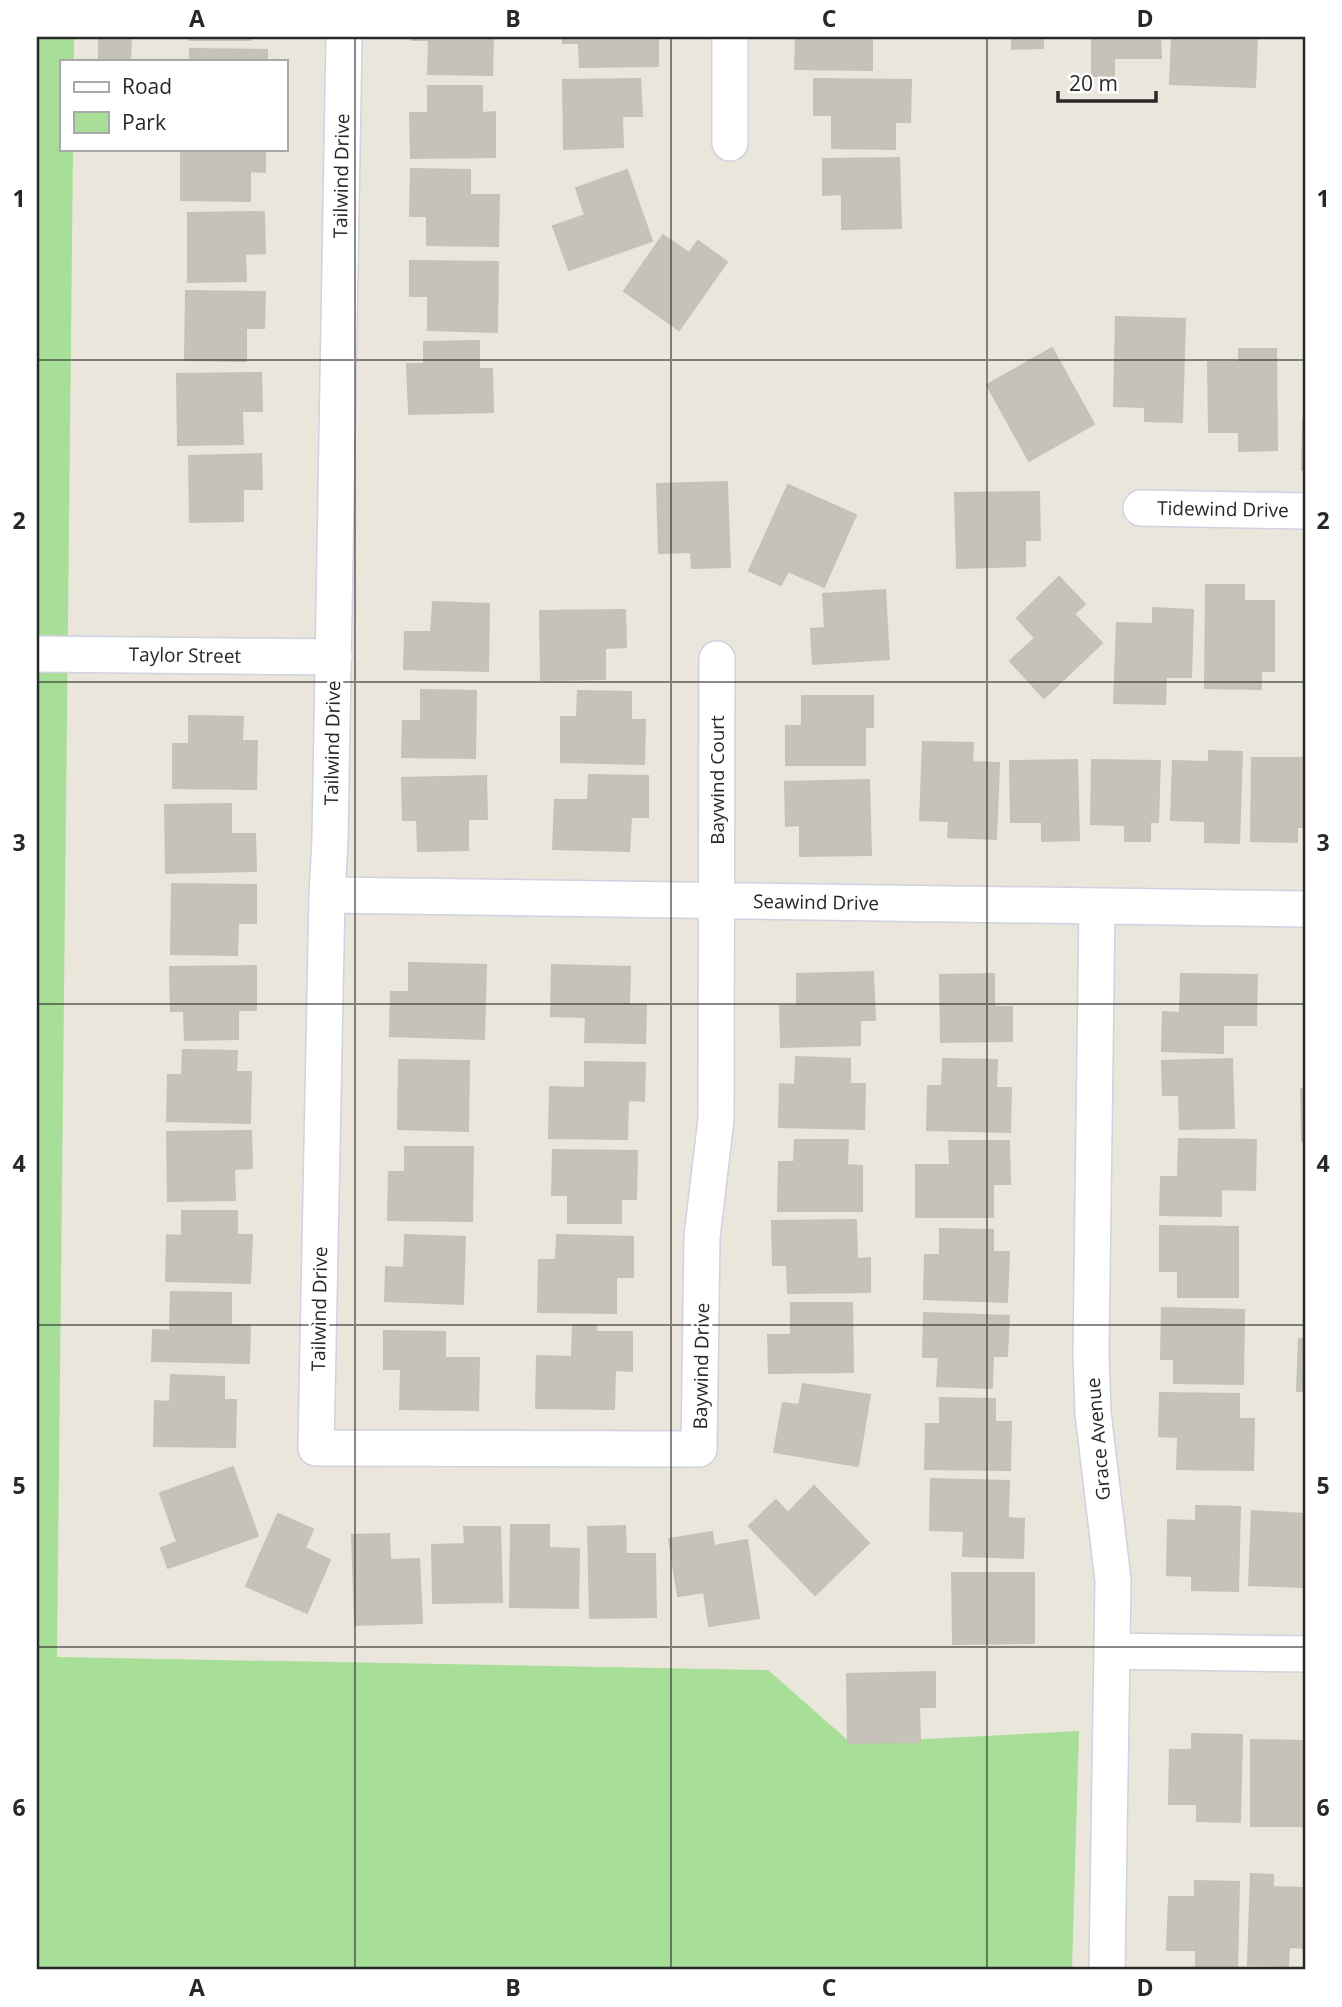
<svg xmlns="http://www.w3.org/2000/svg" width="1342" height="2007" font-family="'Open Sans',sans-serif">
<rect width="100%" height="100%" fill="#eae6db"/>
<!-- green -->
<path fill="#a7df99" d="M37,37H74V61H61V149H73L57,1657L768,1670L851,1743L1079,1731L1072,1970H37Z"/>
<!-- building -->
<path fill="#c6c2ba" stroke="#c5c2b5" stroke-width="2" d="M190,37H250V40H190Z
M412,37H493L492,75L428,74L429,40H412Z
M563,37H658V66L580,67L579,43H563Z
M796,37H872V70L795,69Z
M1012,37H1043V48L1012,49Z
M1092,37H1160L1161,58H1114V76H1092Z
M1172,37H1257L1255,87L1170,84Z
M99,38H131L130,61H99Z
M190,49L267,50V61H190Z
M640,79L642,116H622L623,147L564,149L563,80Z
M814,79L911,80L910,122H895V149L832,148V115H814Z
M428,86H482V113L495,112V157L411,158L410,113H428Z
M181,149H265V172L250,171V201L181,200Z
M899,158L901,228L842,229V194L823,195V159Z
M411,169L470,170V195H499L498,246L427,245V216H410Z
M627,170L652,241L569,270L553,226L585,215L576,188Z
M264,212L265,253L245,254L246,281L188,282V213Z
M663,235L689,253L698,241L727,262L679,330L624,291Z
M410,261L498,262L497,332L428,330V296H410Z
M186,291L265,292L264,328H246V361L185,360Z
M1116,317L1185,319L1182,422L1145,421V407L1114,406Z
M479,341V369H492L493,412L409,414L407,364H424V342Z
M1052,348L1094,424L1029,461L987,385Z
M1239,349H1276L1277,450L1239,451V432H1209L1208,362H1239Z
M261,373L262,411H242L243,444L178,445L177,374Z
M1303,419H1305V470H1302Z
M261,454L262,489H243V521L190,522L189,456Z
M727,482L730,567L692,568L691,552L659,553L657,484Z
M788,485L856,515L824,587L788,571L781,585L749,571Z
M1039,492L1040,540H1025V566L957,568L955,493Z
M1059,577L1085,604L1074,614L1102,643L1044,698L1010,661L1035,638L1017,618Z
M1206,585H1244V601H1274V671H1261V689L1205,688Z
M885,590L889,659L813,664L811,629L825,628L823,594Z
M433,602L489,604L488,671L404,669L405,632H431Z
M1153,608L1193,610L1191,677H1166L1165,704L1114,703L1117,623L1153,624Z
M625,610L626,647L605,648V679L541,680L540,611Z
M421,690L476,691L475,758L402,757L403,721H421Z
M578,691L631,692V720H645L644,764L561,762V717H577Z
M802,696H873V727H865V765H786V726H802Z
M189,716L243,717L242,741H257L256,789L173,788V744H189Z
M923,742L973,743L972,762L999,763L996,839L948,837L949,821L920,820Z
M1209,751L1242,752L1239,843L1205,842V821L1171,820L1173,761L1209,762Z
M1252,758H1305V827H1297V842L1251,841Z
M1077,760L1079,840L1042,841V822H1011L1010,761Z
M1092,760L1160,761L1158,822H1150V841H1125V825L1091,824Z
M589,775L648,776V817H631L629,851L553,849L555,800H588Z
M486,776L487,819H468V850L418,851L417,820H403L402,778Z
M869,780L871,855L800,856V825L786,826L785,782Z
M231,804V834H255L256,871L166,873L165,805Z
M172,884L256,885V923H238L237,955L171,954Z
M409,963L486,965L484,1039L390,1036L391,992H409Z
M552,965L630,967L629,1005H646L645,1043L585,1042L586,1017L551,1016Z
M256,966V1010H238V1039L185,1040L184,1011H171L170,967Z
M873,972L875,1020H860V1045L781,1047L780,1006H797V974Z
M994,974V1007H1012V1041L941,1042L940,975Z
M1181,974L1257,975L1256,1025H1223V1053L1162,1051L1163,1012L1180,1013Z
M183,1050L237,1051L236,1072H251L250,1123L167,1121L168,1075H182Z
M796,1057L850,1059V1084H865L864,1129L779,1127L780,1084L795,1085Z
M943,1059L997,1060L996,1088H1011L1010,1132L927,1130L928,1086H942Z
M1232,1059L1234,1128L1180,1129L1179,1095H1163L1162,1061Z
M399,1060L469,1061L468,1131L398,1129Z
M585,1062L645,1063L644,1101L628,1100L627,1139L549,1138L550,1087L585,1088Z
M1301,1089H1305V1141H1302Z
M251,1131L252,1168L234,1169L235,1200L168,1201L167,1132Z
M1179,1139L1256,1140L1255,1190L1221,1189V1216L1160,1215L1161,1177H1178Z
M795,1140H848L847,1165L862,1166V1211H778L779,1162H794Z
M949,1141H1009L1010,1184H993V1217H916V1165H950Z
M405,1147H473L472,1221L388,1220L389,1172H405Z
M553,1150L637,1151L636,1199H621V1223H568V1195H552Z
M182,1211H237V1235H252L250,1283L166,1281L167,1235L182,1236Z
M856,1220L857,1259L870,1258V1292L788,1293L787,1265H773L772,1221Z
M1160,1226L1238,1227V1297H1178V1271H1160Z
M940,1229L993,1230V1252H1009L1007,1302L924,1299L925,1255H940Z
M405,1235L465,1237L463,1304L385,1301L386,1267L404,1268Z
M557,1235L633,1237V1277H616V1313L538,1312L539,1260H556Z
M171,1292L231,1293V1325L250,1326L249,1363L152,1361L153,1330L170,1331Z
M791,1303H852L853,1372L769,1373L768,1335H791Z
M1162,1308L1244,1310L1243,1384L1174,1383V1359H1161Z
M924,1313L1009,1316L1007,1356H993L992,1388L937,1386L939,1357H923Z
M573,1325H596V1332H632V1371L615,1370L614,1409L536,1408L537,1356L572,1357Z
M384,1331L445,1332V1358H479L478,1410L400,1409L401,1369H384Z
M1299,1339H1305V1391H1297Z
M171,1375L224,1377V1400H236L235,1447L154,1446L155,1401L170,1402Z
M803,1384L870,1395L858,1466L774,1452L783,1403L799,1405Z
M1160,1393L1239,1394V1419H1254L1253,1470L1177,1469L1178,1437L1159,1436Z
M940,1398L995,1399V1422H1011L1010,1470L925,1469L926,1424H940Z
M233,1467L258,1536L168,1568L161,1548L177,1542L160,1493Z
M931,1479L1009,1481L1008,1518L1024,1519L1023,1558L963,1556L964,1531L930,1530Z
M814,1486L869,1543L815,1595L749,1526L776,1500L788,1513Z
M1196,1506L1240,1507L1238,1591L1192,1590V1576L1167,1575L1168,1520L1196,1521Z
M1252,1511L1305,1514V1587L1249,1585Z
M278,1514L313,1529L305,1548L330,1560L307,1613L246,1586Z
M511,1525H549V1548L579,1549L578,1608L510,1607Z
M625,1526L626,1554H655L656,1617L590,1618L588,1527Z
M464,1527H500L502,1602L433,1603L432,1545L465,1544Z
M712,1532L714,1546L747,1540L759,1618L709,1626L704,1592L678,1596L669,1539Z
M389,1534L390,1560L419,1559L422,1623L355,1625L352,1535Z
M952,1573H1034V1643L953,1644Z
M935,1672V1707H919L920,1742L848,1743L847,1674Z
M1192,1734L1242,1735L1240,1822L1197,1821V1804H1169L1170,1750H1192Z
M1251,1740L1305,1741V1826H1251Z
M1251,1874L1273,1875V1887L1305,1888V1948L1289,1947L1288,1966L1248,1965Z
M1195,1881L1239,1882L1237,1970L1196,1969V1950H1167L1169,1897H1195Z"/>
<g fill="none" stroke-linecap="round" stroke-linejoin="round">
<defs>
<path id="minor" d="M344,37L330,840L327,895L316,1448L699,1449L702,1237L716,1119L717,659
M730,37V143
M1141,508L1305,511
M37,654L334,657
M327,895L1305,909
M1097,906L1091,1353L1093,1413L1113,1580L1107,1970
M1113,1651L1305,1654"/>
</defs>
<!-- minor casing -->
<use href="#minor" stroke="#d0d1e1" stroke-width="38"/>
<!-- minor -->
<use href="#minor" stroke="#fff" stroke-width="35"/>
</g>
<!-- grid -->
<path fill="none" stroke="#282828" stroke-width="2" stroke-opacity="0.55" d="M355,37V1970M671,37V1970M987,37V1970M37,360H1305M37,682H1305M37,1004H1305M37,1325H1305M37,1647H1305"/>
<g text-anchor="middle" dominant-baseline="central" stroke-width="7" stroke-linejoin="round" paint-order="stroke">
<!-- street labels -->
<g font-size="19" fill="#282828" stroke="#fff">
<text transform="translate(341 176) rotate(-89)">Tailwind Drive</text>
<text transform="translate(1223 509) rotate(1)">Tidewind Drive</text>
<text transform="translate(185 655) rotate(1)">Taylor Street</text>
<text transform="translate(332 743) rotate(-89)">Tailwind Drive</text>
<text transform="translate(717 780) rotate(-90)">Baywind Court</text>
<text transform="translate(816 902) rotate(1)">Seawind Drive</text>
<text transform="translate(319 1309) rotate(-89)">Tailwind Drive</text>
<text transform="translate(701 1366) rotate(-89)">Baywind Drive</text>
<text transform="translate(1098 1439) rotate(-95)">Grace Avenue</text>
</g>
</g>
<!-- border -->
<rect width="1342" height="2007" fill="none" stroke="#ffffff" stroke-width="77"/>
<!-- legend -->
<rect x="60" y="60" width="228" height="91" fill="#ffffff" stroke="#a9a9a9" stroke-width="2"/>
<rect x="74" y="82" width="35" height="10" fill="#ffffff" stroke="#a9a9a9" stroke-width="2"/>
<text x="122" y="94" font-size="21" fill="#282828">Road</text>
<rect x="74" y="112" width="35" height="21" fill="#a7df99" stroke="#a9a9a9" stroke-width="2"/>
<text x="122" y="130" font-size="21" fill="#282828">Park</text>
<!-- scale -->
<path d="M1058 91v10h98v-10" fill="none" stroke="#282828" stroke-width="3.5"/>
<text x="1069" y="91" font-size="21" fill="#282828" stroke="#ffffff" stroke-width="5" paint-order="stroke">20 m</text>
<rect x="38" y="38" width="1266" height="1930" fill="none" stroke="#282828" stroke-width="2.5"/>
<g font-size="23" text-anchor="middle" font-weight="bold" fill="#282828">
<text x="197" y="27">A</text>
<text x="513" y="27">B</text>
<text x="829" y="27">C</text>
<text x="1145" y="27">D</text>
<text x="19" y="207">1</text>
<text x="1323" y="207">1</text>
<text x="19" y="529">2</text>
<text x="1323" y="529">2</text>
<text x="19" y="851">3</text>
<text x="1323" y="851">3</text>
<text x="19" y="1172">4</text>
<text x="1323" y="1172">4</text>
<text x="19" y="1494">5</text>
<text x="1323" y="1494">5</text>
<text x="19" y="1816">6</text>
<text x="1323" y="1816">6</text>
<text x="197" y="1996">A</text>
<text x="513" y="1996">B</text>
<text x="829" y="1996">C</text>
<text x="1145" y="1996">D</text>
</g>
</svg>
